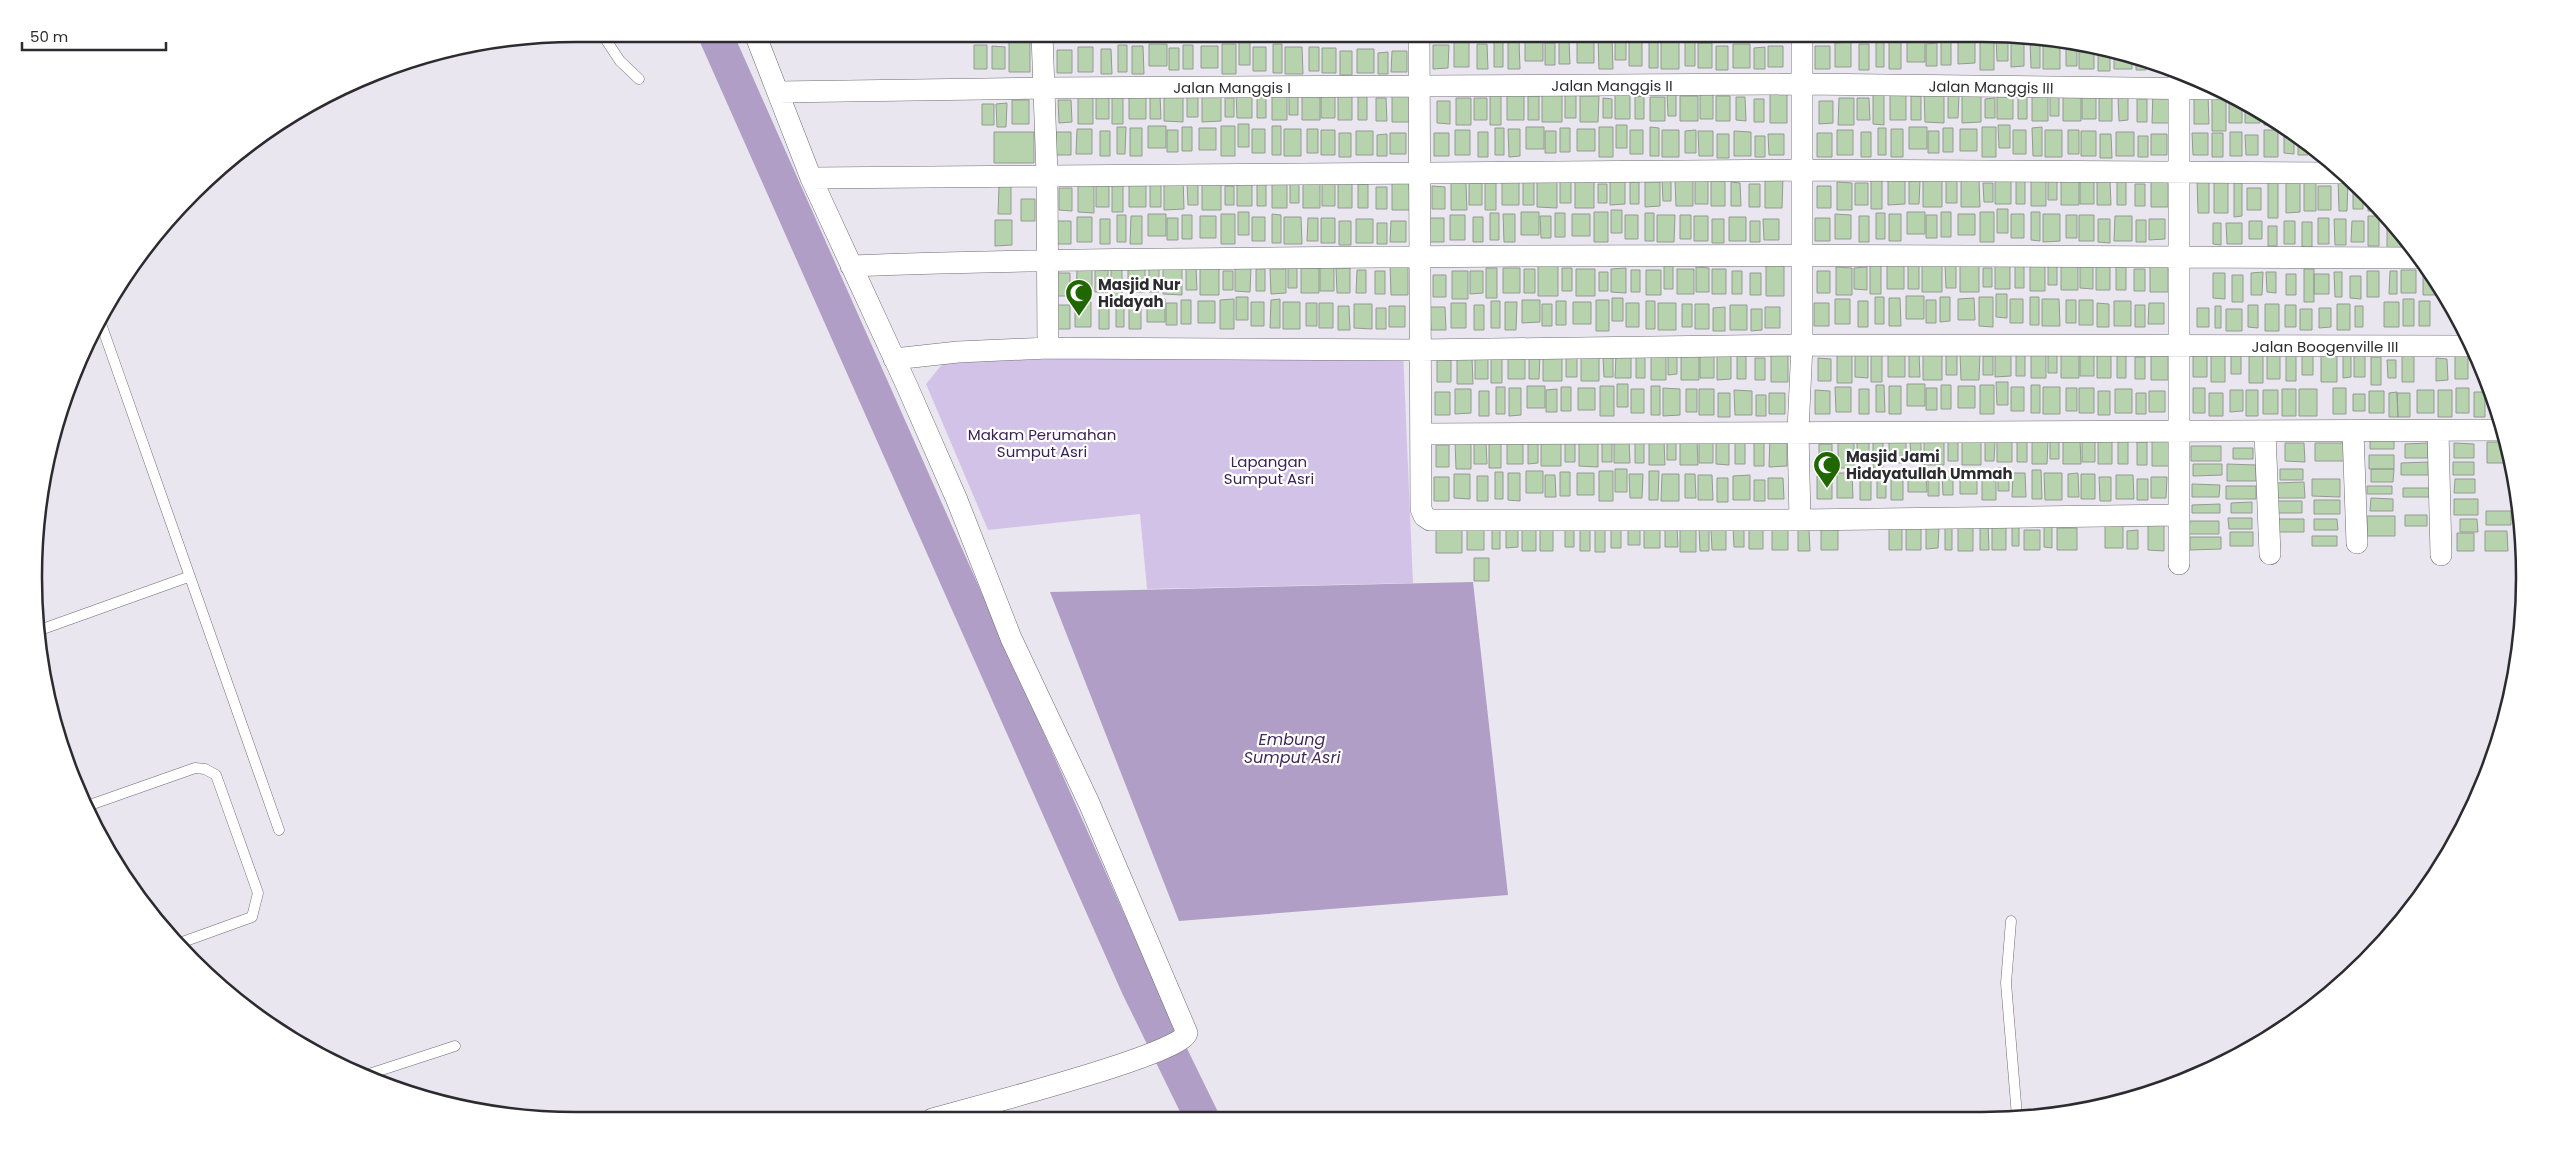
<svg xmlns="http://www.w3.org/2000/svg" width="2559" height="1154" font-family="Poppins,sans-serif">
<rect width="100%" height="100%" fill="#eae6ef"/>
<!-- green -->
<path fill="#d3c2e8" d="M1403,350L1413,583L1147,589L1140,514L988,530L926,384L944,362Z"/>
<!-- water -->
<path fill="#b09ec6" d="M1473,582L1508,895L1179,921L1050,592Z"/>
<g fill="none" stroke-linecap="round" stroke-linejoin="round">
<!-- river -->
<path stroke="#b09ec6" stroke-width="34" d="M715,34L1138,987L1202,1118"/>
</g>
<!-- building -->
<path fill="#b6d3ae" stroke="#949a92" d="M1060,34H1073V40L1060,41Z
M1079,34H1095V42H1079Z
M1113,34H1124V41H1113Z
M1165,34H1185V39H1165Z
M1203,34H1222V39H1203Z
M1273,34H1288V38H1273Z
M1304,34H1321V38H1304Z
M1393,34H1411V40H1393Z
M1540,34H1560V37L1540,38Z
M1837,34H1852V38H1837Z
M1615,37H1626V60H1615Z
M1996,37L2008,38V61H1997Z
M1525,39H1543V61H1525Z
M1598,39H1612L1613,69H1599Z
M1649,39H1658V68H1649Z
M1494,40H1503V67H1494Z
M1559,40H1569L1570,64H1559Z
M1884,40V67H1876V41Z
M1907,40H1925V62H1907Z
M1941,40H1951V65H1941Z
M1980,40H1994V70H1980Z
M2030,40H2040V68H2031Z
M1508,41H1519L1520,69H1508Z
M1577,41H1594V63H1577Z
M1009,42H1030V72H1009Z
M1239,42H1250V65H1239Z
M1454,42H1469V67H1454Z
M1629,42H1642V66H1629Z
M1661,42H1679V69H1661Z
M1685,42H1695V66H1685Z
M1851,42V67H1835V43Z
M1889,42H1901V69H1889Z
M1958,42H1975V63L1958,64Z
M2011,42H2024V66L2011,67Z
M2043,42H2060V69H2043Z
M1545,43H1555V65H1545Z
M1698,43H1712V68H1698Z
M1937,43V66H1926V44Z
M2066,43H2077V66H2066Z
M2079,43L2094,46V69H2079Z
M1149,44H1167V66H1149Z
M1222,44H1236V74H1222Z
M1273,44H1282V73H1273Z
M1477,44H1487L1488,69H1477Z
M1733,44H1750V68H1733Z
M1859,44H1869V70H1859Z
M974,45H987V69H974Z
M1118,45H1127V72H1118Z
M1183,45H1193V69H1183Z
M1433,45H1449L1448,68L1433,69Z
M992,46L1005,47V69H992Z
M1132,46H1143L1144,74H1132Z
M1201,46H1218V68H1201Z
M1716,46H1728V70H1716Z
M1768,46H1783V67H1768Z
M1815,46H1830V69H1815Z
M1078,47H1093V72H1078Z
M1253,47H1266V71H1253Z
M1285,47H1302L1303,74H1285Z
M1309,47H1319V71H1309Z
M1765,47V69H1754V48Z
M2098,47L2110,51V71H2098Z
M1169,48H1179V70H1169Z
M1322,48H1336V73H1322Z
M1101,49H1111L1112,74H1101Z
M1357,49H1374V73H1357Z
M1057,50H1072V73H1057Z
M1340,51H1352V75H1340Z
M1392,51H1407V72H1391Z
M1388,52V74H1378V53Z
M2114,52L2132,57V69H2114Z
M2136,59L2146,62V70H2136Z
M1164,89H1183V122L1164,121Z
M1392,90H1409L1410,122H1392Z
M1542,90H1562V122H1542Z
M1924,90H1944V123L1925,122Z
M1770,91H1787V123H1770Z
M2153,91H2170V123H2152Z
M2212,91L2226,94V131H2212Z
M1289,92H1298V115H1289Z
M1129,93H1146V119H1129Z
M1321,93H1335V118H1321Z
M1667,93H1676V116H1668Z
M2050,93H2059V116H2050Z
M1112,94H1123V124H1112Z
M1187,94H1198V117H1187Z
M1236,94H1252V118H1237Z
M1507,94H1524V120H1507Z
M1700,94H1713V119H1700Z
M1890,94H1906V120H1890Z
M2082,94H2096V119H2082Z
M2194,94L2208,95L2209,124H2194Z
M1150,95H1160L1161,119H1150Z
M1202,95H1221V121L1202,122Z
M1302,95H1320V120H1302Z
M1338,95H1352V120H1338Z
M1490,95H1501V125H1490Z
M1565,95H1576V118H1565Z
M1615,95H1630V119H1615Z
M1873,95H1884V125L1873,124Z
M1948,95H1959L1958,118H1948Z
M1997,95H2013V119H1997Z
M1257,96H1266V118H1257Z
M1272,96H1287V120H1272Z
M1358,96H1367V120H1358Z
M1528,96H1539V120H1528Z
M1580,96H1599L1598,122H1580Z
M1644,96V119H1635V97Z
M1680,96H1698V121H1680Z
M1716,96H1730V121H1716Z
M1911,96H1921V120H1911Z
M1962,96H1981V122L1962,123Z
M2018,96L2027,97V119H2018Z
M2032,96H2048V121H2032Z
M2063,96H2081V121H2063Z
M2099,96H2112V121H2099Z
M2229,96L2242,103V123H2229Z
M1078,97H1093V124H1078Z
M1096,97H1109V119H1096Z
M1650,97H1665V121H1650Z
M1736,97H1745L1746,121L1736,120Z
M2118,97H2128V120L2119,121Z
M1225,98H1234V117H1225Z
M1376,98H1386L1387,121H1376Z
M1456,98H1471V125H1456Z
M1474,98H1487V120H1474Z
M1603,98L1612,99V118H1603Z
M1839,98H1854V125H1838Z
M1857,98H1869L1870,120H1857Z
M1995,98V118H1985V99Z
M1754,99H1764V122H1754Z
M2137,99H2147V122H2137Z
M1012,100H1029V124H1012Z
M1058,100H1071L1072,122L1059,123Z
M1437,101H1450V124L1437,123Z
M1819,101H1833V123L1819,124Z
M1007,103L1006,127H997L996,104Z
M982,104H994V125H982Z
M2245,105L2260,113V123H2245Z
M2264,115L2279,122V125H2264Z
M1238,124H1249V147H1238Z
M1616,125H1627V148H1616Z
M1998,125H2010V148H1999Z
M1148,126H1166V148H1148Z
M1221,126H1235V156H1221Z
M1272,126H1281V155H1272Z
M1117,127H1126L1125,154H1117Z
M1182,127H1192V151H1182Z
M1526,127H1544V149H1526Z
M1599,127H1613V157H1599Z
M1650,127L1659,128V156H1650Z
M1909,127H1927V149H1909Z
M1982,127H1996V157H1982Z
M2042,127V156H2033L2032,128Z
M1130,128H1142V156H1130Z
M1199,128H1216V150H1199Z
M1495,128H1504V155H1495Z
M1560,128H1570V152H1560Z
M1878,128H1886V155H1878Z
M1943,128H1953V152H1943Z
M1077,129H1092V154H1076Z
M1252,129H1265V153H1252Z
M1284,129H1301V156H1284Z
M1307,129H1318V153H1307Z
M1508,129H1520V156L1509,157Z
M1577,129H1595V151H1577Z
M1891,129H1903V157H1891Z
M1960,129H1977V151H1960Z
M1167,130H1178V152H1167Z
M1321,130H1335V155H1321Z
M1455,130H1470V155H1455Z
M1630,130H1643V154H1630Z
M1662,130H1679V157H1662Z
M1696,130V153H1685V131Z
M1837,130H1853V155H1837Z
M2013,130H2026V154H2013Z
M2045,130H2062V157H2045Z
M2068,130H2079V154H2068Z
M2264,130H2278V157H2264Z
M1100,131H1110V156H1100Z
M1356,131H1373V155H1356Z
M1545,131H1556V153H1545Z
M1698,131H1713V156H1699Z
M1734,131L1751,132V156H1734Z
M1928,131H1939V153H1928Z
M2081,131H2096V156H2081Z
M994,132H1034V163H994Z
M1056,132H1071V155H1056Z
M1478,132H1488V157H1478Z
M1861,132H1871V157H1861Z
M2116,132H2134V156H2116Z
M2230,132H2242V156H2230Z
M1339,133H1351V157H1339Z
M1390,133H1406V154H1390Z
M1434,133H1449V156H1434Z
M1817,133H1832V157H1817Z
M2192,133H2208V155H2193Z
M2212,133H2223V157H2212Z
M2284,133L2294,134V154L2284,153Z
M1387,134V156H1377V135Z
M1717,134H1729V158H1717Z
M1768,134H1784V155H1769Z
M2100,134H2111L2112,158H2100Z
M2151,134H2167V155H2151Z
M2245,135H2258V155H2246Z
M1755,136H1765V157H1755Z
M2138,136H2148V157H2138Z
M2298,137L2308,145V155H2298Z
M1537,175H1557V208L1537,207Z
M1923,175H1942V207H1923Z
M2168,175V207H2151V176Z
M1765,176H1783L1782,208H1765Z
M1164,177H1183L1184,209L1164,210Z
M2057,177V200H2048V178Z
M1392,178H1409L1410,210H1392Z
M1662,178H1671V201H1663Z
M1519,179V205H1502V180Z
M1695,179H1708V204H1695Z
M1871,179H1882V209H1871Z
M1888,179H1905V204L1888,205Z
M1957,179V203H1946V180Z
M2080,179H2094V204H2080Z
M2197,179H2209V213H2198Z
M2338,179H2348L2347,211H2339Z
M1290,180H1299V203H1290Z
M1485,180H1496V210H1485Z
M1560,180H1571V203H1560Z
M1610,180H1625V204L1610,205Z
M1961,180H1979L1980,207H1961Z
M1995,180H2011V204H1995Z
M1129,181L1146,182V207H1129Z
M1322,181H1335V206H1322Z
M1523,181H1534V205H1523Z
M1575,181H1594V208H1575Z
M1675,181H1693V206H1676Z
M1711,181H1725V206H1711Z
M1909,181H1920L1919,204H1909Z
M2016,181H2025V204H2016Z
M2031,181H2046V206H2031Z
M2061,181H2079V205H2061Z
M2097,181H2110L2111,205H2097Z
M2234,181H2242V216L2234,217Z
M2268,181H2278V218H2268Z
M1112,182H1123V212H1112Z
M1187,182H1198V205H1188Z
M1252,182V206H1237V183Z
M1630,182H1639V204H1630Z
M1645,182H1660V206L1645,207Z
M1731,182L1740,183L1741,206H1731Z
M1837,182L1852,183V210H1837Z
M2117,182H2126V205H2117Z
M2214,182H2228V213H2214Z
M2304,182H2316V211H2304Z
M1150,183H1161V207H1150Z
M1202,183H1221V210H1202Z
M1303,183H1320V208H1303Z
M1338,183H1352V208H1338Z
M1451,183H1466L1467,210H1451Z
M1469,183H1482V205H1469Z
M1855,183H1868V205H1855Z
M1983,183H1993V202H1984Z
M2286,183H2300V212L2286,213Z
M1257,184H1266V206H1257Z
M1272,184H1287V208H1272Z
M1358,184H1368V208H1358Z
M1598,184H1607V203H1598Z
M1749,184H1760V207H1749Z
M2135,184H2145V206H2135Z
M2353,184L2363,190V209H2353Z
M1078,185H1094V213L1078,212Z
M1096,185H1109V207H1096Z
M999,186H1011V214H998Z
M1225,186H1234V205H1225Z
M1432,186L1445,187V209H1432Z
M1817,186H1831V208H1817Z
M2318,186H2331V210H2318Z
M1376,187H1387V209H1376Z
M1059,188H1072V211L1059,210Z
M2247,188H2261V210H2247Z
M2368,196L2381,211H2368Z
M1021,199H1035V221H1021Z
M1997,209H2008V233H1997Z
M1611,210H1622V233H1611Z
M1238,212H1249V235H1238Z
M1521,212H1539V235H1521Z
M1594,212H1608V242H1594Z
M1907,212H1925V234H1907Z
M1941,212H1951V237H1941Z
M1980,212H1994V242H1980Z
M2031,212H2040V241L2031,240Z
M1490,213H1499V240H1490Z
M1555,213H1565V237H1555Z
M1645,213H1654V241H1645Z
M1876,213H1885V239H1876Z
M1148,214H1166V236H1148Z
M1221,214H1235V244H1221Z
M1272,214L1281,215V243H1272Z
M1503,214H1515V242H1504Z
M1572,214H1590V236H1572Z
M1835,214L1851,215V239H1835Z
M1889,214H1901V241H1889Z
M1958,214H1975V235H1958Z
M2011,214H2024V238H2011Z
M2043,214H2060V241L2043,242Z
M1117,215H1126V242H1117Z
M1182,215H1192V239H1182Z
M1450,215H1465V240H1450Z
M1625,215H1638V239H1625Z
M1657,215H1675L1674,242H1657Z
M1680,215H1691V239H1680Z
M1926,215H1937V238H1926Z
M2066,215H2077V238H2066Z
M2079,215H2094V241H2079Z
M1131,216H1142V244H1130Z
M1200,216H1216V238H1200Z
M1540,216H1551V238H1541Z
M1694,216H1708V241H1694Z
M1859,216H1869V242H1859Z
M2115,216H2132V241H2114Z
M2368,216H2379V246H2368Z
M1077,217H1092V242H1077Z
M1252,217H1265V241H1252Z
M1284,217H1301L1302,244H1284Z
M1473,217H1483V242H1473Z
M1729,217H1746V241H1729Z
M1167,218H1178V240H1167Z
M1308,218H1318V241H1307Z
M1321,218H1335V243H1321Z
M1429,218H1444V242H1429Z
M1815,218H1830V241H1815Z
M2318,218H2329V244H2318Z
M1100,219H1110V244H1100Z
M1356,219H1373V243H1356Z
M1712,219H1724V243H1712Z
M1763,219H1779V240H1764Z
M2098,219H2110V243L2098,242Z
M2149,219H2165V239L2149,240Z
M2334,219H2346V245H2335Z
M995,220H1012V245L995,246Z
M2136,220H2146V242H2136Z
M1056,221H1071V244H1056Z
M1339,221H1351V245H1339Z
M1391,221H1406V242H1390Z
M1750,221H1760V242H1750Z
M2249,221H2262V239H2249Z
M2284,221H2295V244H2284Z
M2352,221H2364V242H2351Z
M2387,221L2401,235V248H2387Z
M2302,222H2312V247H2302Z
M1377,223H1387V244H1377Z
M2213,223H2221V245L2213,244Z
M2226,223H2242V244H2227Z
M2268,226H2277V246H2268Z
M1922,259H1942V292H1922Z
M2150,260H2168V292H2150Z
M1163,262H1182V295L1163,294Z
M2048,262H2057V285H2048Z
M1390,263H1408V295H1391Z
M1538,263H1558V296H1538Z
M1766,264H1784V296H1766Z
M1870,264H1881V294H1870Z
M1887,264H1904V289H1887Z
M1945,264H1956V288H1946Z
M2080,264H2093V289L2080,288Z
M1288,265H1297V288H1288Z
M1908,265H1919V289H1908Z
M1960,265H1979V292H1960Z
M1995,265H2010V289H1995Z
M2061,265H2078V290H2061Z
M2096,265L2110,266V290H2096Z
M1145,266V292H1128V267Z
M1320,266H1334V291H1320Z
M1664,266H1673V289H1664Z
M2015,266H2024V288H2015Z
M2030,266H2045V291H2030Z
M1111,267H1122V297H1111Z
M1186,267H1196L1197,290H1186Z
M1235,267H1251L1250,292L1235,291Z
M1696,267L1709,268V292H1696Z
M1836,267L1852,268V295H1836Z
M1867,267V290L1854,289V268Z
M2116,267H2126V290H2116Z
M1149,268H1159V292H1149Z
M1200,268H1219V295H1200Z
M1301,268H1319V293H1301Z
M1336,268H1350V293H1337Z
M1486,268H1497V298H1486Z
M1503,268H1520V293H1503Z
M1562,268H1572V291H1562Z
M1626,268V293L1611,292V269Z
M1983,268H1992V287H1983Z
M1256,269H1265V291H1256Z
M1270,269H1286V293L1271,294Z
M1524,269H1535V293H1524Z
M1576,269H1595V296H1576Z
M1677,269H1694V294H1677Z
M1712,269H1726V294H1712Z
M2134,269H2145V291H2134Z
M2304,269H2314V302H2304Z
M1077,270H1092V297L1076,298Z
M1095,270H1108V292H1095Z
M1357,270H1366V293H1356Z
M1631,270H1640V292H1631Z
M1646,270H1661V295H1646Z
M2401,270H2416V293H2401Z
M2423,270H2429L2435,278V295H2423Z
M1223,271H1233V290H1223Z
M1375,271H1385V294H1375Z
M1452,271H1468V299H1452Z
M1470,271H1483V293L1470,294Z
M1732,271H1742V294H1732Z
M1817,271H1830V293H1817Z
M2367,271H2379V297H2367Z
M2390,271H2397V294H2389Z
M1599,272H1608V291H1599Z
M2263,272L2262,295H2251V273Z
M2266,272H2276V293L2267,292Z
M2334,272H2342V297H2335Z
M1057,273H1070V296H1057Z
M1750,273H1761V295H1750Z
M2213,273H2225V299L2213,298Z
M2286,274H2296V295H2286Z
M2314,274H2329V294H2314Z
M1433,275H1446V297H1433Z
M2232,275H2243V302H2232Z
M2350,276H2361V299L2350,298Z
M1996,294H2007V318L1996,317Z
M1906,296H1924V319H1906Z
M1236,297H1248V320H1236Z
M1875,297H1884V324H1875Z
M1940,297H1950V321L1940,322Z
M1979,297H1993V327L1979,326Z
M2030,297H2039V325H2030Z
M1612,298H1623V321H1612Z
M1889,298H1900L1901,326H1889Z
M1974,298L1975,320H1958V299Z
M1147,299H1165V322H1147Z
M1234,299V329H1220V300Z
M1280,299V328H1270L1271,300Z
M1835,299H1850V324H1835Z
M2010,299H2023V323H2010Z
M2042,299H2059L2060,326H2042Z
M2403,299H2414V326H2403Z
M1116,300H1124V327H1116Z
M1181,300H1191V324H1181Z
M1522,300H1540V322L1522,323Z
M1596,300H1609V331H1596Z
M1926,300H1936V323H1926Z
M2066,300H2076V323H2066Z
M2079,300H2093V325H2079Z
M1129,301H1141V329H1129Z
M1198,301H1215V323H1198Z
M1491,301H1500V328H1491Z
M1556,301H1566V325H1556Z
M1646,301H1655V329H1646Z
M1858,301H1868V327H1858Z
M2114,301H2131V326H2114Z
M2419,301H2430V326H2419Z
M1075,302H1091V327H1075Z
M1251,302H1264V326H1251Z
M1283,302H1300V329H1283Z
M1505,302H1517L1516,330H1505Z
M1573,302H1591V324H1573Z
M2384,302H2399V327H2384Z
M1166,303H1177V325H1166Z
M1306,303H1317V326H1306Z
M1319,303H1333V328H1319Z
M1451,303H1466V328H1451Z
M1626,303H1639V327H1626Z
M1658,303H1676V330H1658Z
M1814,303H1829V326H1814Z
M2097,303L2109,304V327H2097Z
M2149,303H2164V324H2148Z
M1099,304H1109V329H1099Z
M1354,304H1372V329L1354,328Z
M1542,304H1552V326H1542Z
M1682,304H1692V327H1682Z
M1695,304H1709V329H1695Z
M2265,304H2279V331H2265Z
M2337,304H2350V330H2337Z
M1055,305H1070V329H1055Z
M1474,305H1484V330H1474Z
M1730,305H1747V330H1730Z
M2135,305H2145V327H2135Z
M2248,305H2258V328L2248,327Z
M2285,305H2296V327H2285Z
M1338,306H1349L1350,330H1338Z
M1389,306H1405V327H1389Z
M2215,306H2221V328H2215Z
M2355,306H2363V327H2355Z
M1430,307H1445L1446,330H1431Z
M1725,307V331H1713V308Z
M1765,307H1780V328H1765Z
M1376,308H1386V329H1376Z
M2197,308H2209V327H2197Z
M2319,308H2331V327L2319,328Z
M1751,309H1762V330L1751,331Z
M2226,309H2242V331H2226Z
M2300,309H2312V330H2300Z
M1923,347H1942V380H1923Z
M2151,348H2168V380H2151Z
M1543,349H1562V381H1543Z
M1771,350H1788V382H1771Z
M2048,350H2057V373H2048Z
M2094,351V376H2080V352Z
M1668,352H1677V374L1668,375Z
M1871,352H1882V382H1871Z
M1888,352H1905V377H1888Z
M1946,352H1957V375H1946Z
M2193,352H2207V377H2193Z
M1508,353H1525V379H1508Z
M1700,353H1714V378H1700Z
M1909,353H1919L1920,377H1909Z
M1960,353H1980L1979,380H1961Z
M1995,353H2011V376L1995,377Z
M2061,353H2079V378H2061Z
M2097,353H2111V378H2097Z
M2241,353V374H2231V354Z
M2286,353H2296V381H2286Z
M2455,353H2468V379H2455Z
M1491,354H1502V383H1491Z
M1566,354H1577V377H1566Z
M1616,354H1631V378H1615Z
M2016,354H2025V376H2016Z
M2031,354H2046V378H2031Z
M2117,354L2126,355V378H2117Z
M2211,354H2225V382H2211Z
M2343,354H2351V377L2343,378Z
M1529,355H1540L1539,379H1529Z
M1581,355H1599V381H1581Z
M1645,355V378H1636V356Z
M1651,355H1666V380H1651Z
M1681,355H1699V380H1681Z
M1717,355H1731V379L1717,380Z
M1837,355H1852V383H1837Z
M1855,355H1868V378L1855,377Z
M2263,355V383H2249V356Z
M2267,355H2280V379H2267Z
M2302,355H2313V375H2302Z
M2354,355H2365V377H2354Z
M1737,356H1746V379H1737Z
M1983,356H1993V375H1983Z
M2321,356H2337V382H2321Z
M2402,356H2414V382H2402Z
M1457,357H1472L1473,384H1457Z
M1475,357H1488V379H1475Z
M1603,357H1613V377H1604Z
M2135,357H2145V379H2135Z
M2371,357H2381V385H2371Z
M1755,358H1765V380H1755Z
M1818,358L1831,359V381H1818Z
M2436,358L2447,359L2448,380L2436,381Z
M1437,360H1451V382H1437Z
M2387,360H2396V378H2388Z
M1996,382H2008V405H1997Z
M1617,384H1628V407H1617Z
M1907,384H1925V406H1907Z
M1876,385H1884L1885,412H1876Z
M1941,385H1951V409H1941Z
M1980,385H1994V414H1980Z
M2031,385H2040V413H2031Z
M1527,386H1545V408H1527Z
M1600,386H1614V416H1600Z
M1651,386H1660V415H1651Z
M1889,386H1901V414H1889Z
M1958,386H1975V408H1958Z
M1496,387H1505V414H1496Z
M1561,387H1571V411H1561Z
M1835,387H1851V412H1836Z
M2011,387H2024V411H2011Z
M2043,387H2060V414H2043Z
M1509,388H1521V415L1509,416Z
M1578,388H1595V410H1578Z
M1663,388L1680,389V415L1663,416Z
M1926,388H1937V410H1926Z
M2066,388H2077V411H2066Z
M2079,388H2094V413H2079Z
M2193,388H2205V413H2193Z
M2333,388H2346V414H2333Z
M2456,388H2469V413H2456Z
M1455,389H1471V413L1455,414Z
M1557,389V412H1546V390Z
M1631,389H1644V413H1631Z
M1686,389H1697V412H1686Z
M1699,389H1714V415H1699Z
M1859,389H1869V414H1859Z
M2115,389H2132V413H2115Z
M2282,389H2296V416H2282Z
M2299,389H2317V416H2299Z
M1734,390L1752,391V415H1735Z
M1815,390L1830,391V414H1815Z
M2230,390H2243V411L2230,412Z
M2246,390H2258V416H2246Z
M2263,390H2278V414H2263Z
M2417,390H2434V413H2417Z
M2438,390H2452V417H2438Z
M1479,391H1489V416H1479Z
M2098,391H2110V415H2098Z
M2149,391H2165V412H2149Z
M2369,391H2384V413H2369Z
M1435,392H1450V415H1435Z
M2397,392L2398,417H2389V393Z
M2474,392H2485V417H2474Z
M1718,393H1730V417H1718Z
M1769,393H1785V414H1769Z
M2136,393H2146V414H2136Z
M2209,393H2223V416H2209Z
M2397,393H2410V417H2398Z
M2353,394H2365V411H2353Z
M1756,395H1766V416H1756Z
M1924,433H1944V465H1924Z
M1541,434H1561V466H1541Z
M2152,434H2170V466H2152Z
M1770,435H1787V466L1769,467Z
M2050,436H2059V459H2050Z
M1667,437H1676V460H1667Z
M1906,437V463H1889V438Z
M2082,437H2095V462H2082Z
M2370,437H2394V449H2370Z
M1507,438H1523V464H1507Z
M1699,438H1713V463H1699Z
M1873,438H1883V468H1873Z
M1948,438H1958V461H1948Z
M1997,438H2012V462H1997Z
M1489,439H1501V468H1489Z
M1565,439H1575V462H1565Z
M1614,439H1629L1630,463H1614Z
M1910,439H1921V463H1911Z
M1962,439H1981V465H1962Z
M2027,439V462H2017V440Z
M2063,439H2080L2081,464H2063Z
M2098,439H2112V464H2098Z
M1528,440H1538V463L1528,464Z
M1579,440H1598V467L1579,466Z
M1635,440L1644,441V463H1635Z
M1649,440H1664L1665,465H1649Z
M1680,440H1697L1698,465H1680Z
M1716,440H1729V465L1716,464Z
M2032,440H2048L2047,464H2032Z
M2118,440H2128V464H2118Z
M1735,441H1745V464H1735Z
M1838,441H1854V468H1838Z
M1857,441H1869V463H1857Z
M1455,442H1471V469H1456Z
M1474,442H1486L1487,464H1474Z
M1612,442V462H1602V443Z
M1985,442H1995L1994,461H1985Z
M2137,442H2147V465H2137Z
M2487,442H2506L2509,463H2487Z
M1754,443H1764V466H1754Z
M2285,443H2304L2305,462L2285,461Z
M2315,443H2344V461H2315Z
M2428,443V458H2405V444Z
M2454,443L2474,444V458H2454Z
M1819,444H1832V466L1819,467Z
M1436,445H1449V467H1436Z
M2191,446H2221V461H2191Z
M2233,448H2253V459H2233Z
M2369,455H2394V469H2369Z
M2428,462V475H2401V463Z
M2453,462H2474V475H2453Z
M2193,464H2222V475L2193,476Z
M2227,464L2256,465V481H2227Z
M1998,468H2009V491H1998Z
M1615,469H1627V492H1615Z
M2280,469H2303V480H2280Z
M2371,469H2394L2393,482H2371Z
M1908,470H1926L1927,492H1908Z
M1982,470H1996V500H1982Z
M2032,470H2041L2042,499H2032Z
M1526,471H1543V493H1526Z
M1599,471H1613V501H1599Z
M1649,471H1659L1658,500H1649Z
M1877,471H1886V498H1877Z
M1942,471H1953V495H1943Z
M1495,472H1503V499H1495Z
M1560,472H1570V496H1560Z
M1891,472H1903V500H1891Z
M1960,472H1977V494H1960Z
M1508,473H1520V501L1508,500Z
M1577,473H1594V495H1577Z
M1837,473H1852L1853,498H1837Z
M2013,473H2025L2026,497H2012Z
M2044,473H2062V500H2045Z
M2078,473L2079,497H2068V474Z
M1454,474H1470V499L1454,498Z
M1629,474H1643L1642,498H1630Z
M1662,474H1679V501H1661Z
M1685,474H1695L1696,498H1685Z
M1928,474H1939V496H1928Z
M2081,474H2095V499H2081Z
M1545,475H1555L1556,497H1545Z
M1698,475H1712L1713,500H1698Z
M1750,475V500H1733V476Z
M1860,475H1871V500H1860Z
M2116,475H2133L2134,499H2116Z
M1477,476H1488V501H1477Z
M1817,476H1832V499H1817Z
M1434,477H1449V501H1434Z
M2099,477H2111V501H2100Z
M2151,477H2167L2166,498H2151Z
M1717,478H1728V502H1717Z
M1768,478H1783L1784,499H1768Z
M2137,479H2148V500H2137Z
M2312,479H2340V497L2312,496Z
M2455,479H2475V493H2454Z
M1754,480H1765V501H1754Z
M2304,482L2305,498H2277V483Z
M2192,484L2220,485L2219,497H2192Z
M2226,486H2256V499H2226Z
M2367,486H2392V494H2367Z
M2403,488H2430L2429,497H2403Z
M2371,498L2393,499V511H2370Z
M2454,499H2478V515H2454Z
M2314,500H2340V514H2314Z
M2275,501H2302V513H2275Z
M2252,502V513H2231V503Z
M2220,504V513H2192V505Z
M2486,511H2511V525H2486Z
M2405,515H2427V526H2405Z
M2367,516H2395V536H2367Z
M2148,517H2164V551L2148,550Z
M2228,518H2252V529H2229Z
M2275,519H2304V532H2276Z
M2314,519H2337L2338,530H2314Z
M2460,519H2477L2478,532H2460Z
M1772,520H1788V550H1772Z
M1522,521H1536V551H1522Z
M2044,521H2052V548L2044,547Z
M2190,521H2219V534H2189Z
M1467,522L1484,523V550H1467Z
M1590,522V551H1580V523Z
M1595,522H1605V552H1595Z
M1506,523H1518V547L1506,548Z
M1640,523V545H1628V524Z
M1644,523H1660V548H1644Z
M1565,524H1574V547H1565Z
M1611,524H1621V548H1611Z
M1980,524H1988L1989,550H1980Z
M1436,525H1462V553H1436Z
M1665,525L1677,526L1678,547H1665Z
M1906,525L1921,526V550H1906Z
M1492,526H1500V549H1492Z
M1958,526H1973V551H1958Z
M1992,526H2006V550H1992Z
M2105,526H2123V548H2105Z
M1733,527H1744V547H1734Z
M1749,527H1763V549H1749Z
M1821,527H1838V550H1821Z
M1889,527H1902V550H1889Z
M1926,527H1939L1938,548L1926,549Z
M2012,527H2019V546H2012Z
M1540,528H1553V551H1540Z
M1699,528H1709V551H1700Z
M1945,528H1952V550H1945Z
M2057,528H2077V550H2057Z
M1680,530H1696V552H1680Z
M1711,530H1726V550H1712Z
M1798,530H1809L1810,551H1798Z
M2024,530H2040V550H2024Z
M2138,530V549H2127V531Z
M2485,531H2507L2508,551H2485Z
M2230,532H2253V546H2230Z
M2457,533H2474V551H2457Z
M2312,536H2337V546H2312Z
M2190,537H2221V549L2190,550Z
M1474,558H1489V581H1474Z"/>
<g fill="none" stroke-linecap="round" stroke-linejoin="round">
<defs>
<path id="lane" d="M602,34L620,61L639,79
M100,321L279,830
M37,631L188,577
M87,806L195,768L205,769L216,775L258,893L252,917L177,944
M2011,921L2006,983L2017,1116
M363,1076L455,1046"/>
<path id="street" d="M755,34L811,178L907,386L957,500L1011,638L1089,803L1187,1033C1183,1054 964,1110 932,1119
M1042,34L1047,175L1048,348
M1419,34L1421,509L1424,516L1430,520H1800L2178,515
M778,92L1043,88L1803,84L2215,89
M811,178L1802,170L2342,173
M851,266C1072,258 1292,258 1513,256C1815,255 2117,255 2419,258
M894,359L958,352L1048,348L1420,350L1802,345L2472,346
M2438,431L2441,555
M2353,432L2357,543
M2265,433L2270,554
M1422,434L2502,430
M1800,520L1798,431L1802,345V34
M2179,564V72"/>
</defs>
<!-- lane casing -->
<use href="#lane" stroke="#6f6c74" stroke-width="11"/>
<!-- street casing -->
<use href="#street" stroke="#6f6c74" stroke-width="22"/>
<!-- lane -->
<use href="#lane" stroke="#fff" stroke-width="10"/>
<!-- street -->
<use href="#street" stroke="#fff" stroke-width="21"/>
</g>
<!-- icons -->
<defs>
<symbol id="mosque-pin" viewBox="-11 -11 22 30"><path d="M0 17L-7.5 6A9.5 9.5 0 1 1 7.5 6Z" fill="#206700" stroke="#fff"/><path d="M3.5-4.9A6 6 0 1 0 3.5 4.9A5 5 0 1 1 3.5-4.9Z" fill="#fff"/></symbol>
</defs>
<g fill-rule="evenodd">
<use href="#mosque-pin" x="1063" y="277" width="32" height="43"/>
<use href="#mosque-pin" x="1811" y="449" width="32" height="43"/>
</g>
<g text-anchor="middle" dominant-baseline="central" stroke-width="4.5" stroke-linejoin="round" paint-order="stroke">
<!-- street labels -->
<g font-size="15" fill="#2c2b2f" stroke="#fff">
<text x="1612" y="85">Jalan Manggis II</text>
<text x="1232" y="87">Jalan Manggis I</text>
<text transform="translate(1991 87) rotate(1)">Jalan Manggis III</text>
<text x="2325" y="346">Jalan Boogenville III</text>
</g>
<!-- poi labels -->
<g font-size="15" font-weight="bold" fill="#2c2b2f" stroke="#fff" text-anchor="start">
<text x="1098" y="284">Masjid Nur<tspan x="1098" dy="17">Hidayah</tspan></text>
<text x="1846" y="456">Masjid Jami<tspan x="1846" dy="17">Hidayatullah Ummah</tspan></text>
</g>
<!-- park labels -->
<g font-size="15" fill="#3b2254" stroke="#fff">
<text x="1042" y="434">Makam Perumahan<tspan x="1042" dy="17">Sumput Asri</tspan></text>
<text x="1269" y="461">Lapangan<tspan x="1269" dy="17">Sumput Asri</tspan></text>
</g>
<!-- water labels -->
<g font-size="16" font-style="italic" fill="#42295c" stroke="#fff">
<text x="1292" y="739">Embung<tspan x="1292" dy="18">Sumput Asri</tspan></text>
</g>
</g>
<!-- crop -->
<path d="M0 0H2559V1154H0ZM576 42H1982A534 534 0 0 1 2516 576V578A534 534 0 0 1 1982 1112H576A534 534 0 0 1 42 578V576A534 534 0 0 1 576 42Z" fill="#fff" fill-rule="evenodd"/>
<path fill="none" stroke="#2c2b2f" stroke-width="2.5" d="M576 42H1982A534 534 0 0 1 2516 576V578A534 534 0 0 1 1982 1112H576A534 534 0 0 1 42 578V576A534 534 0 0 1 576 42Z"/>
<!-- scale -->
<path d="M22 42v8h144v-8" fill="none" stroke="#2c2b2f" stroke-width="2.5"/>
<text x="30" y="42" font-size="15" fill="#2c2b2f" stroke="#ffffff" stroke-width="4" paint-order="stroke">50 m</text>
</svg>
